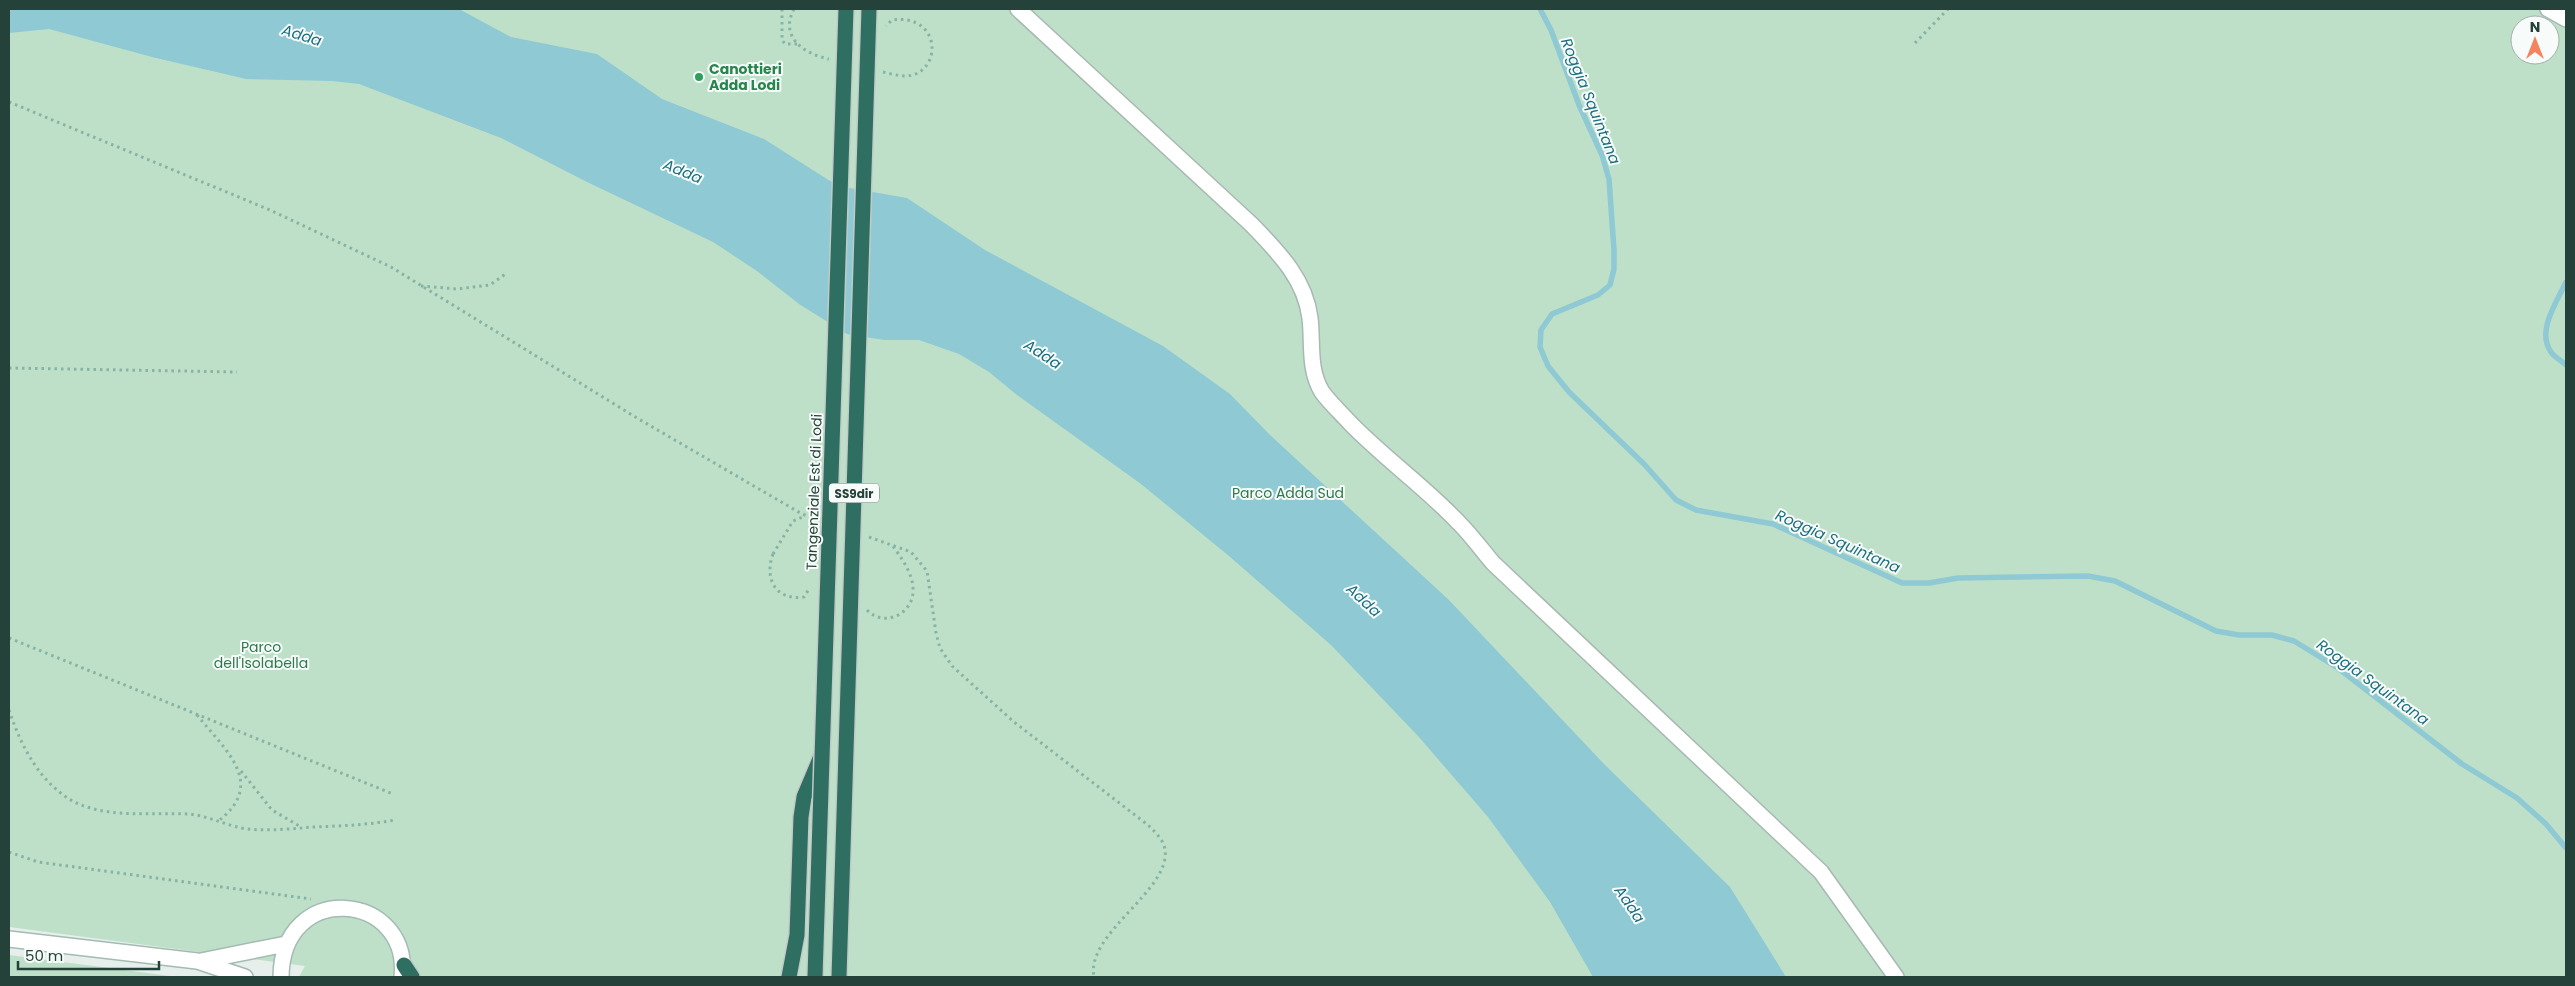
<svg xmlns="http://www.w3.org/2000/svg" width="2575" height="986" font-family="Poppins,sans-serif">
<rect width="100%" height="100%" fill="#e6efeb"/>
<!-- green -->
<path fill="#bfe0c8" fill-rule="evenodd" d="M9,9H2566V977H299L305,966L9,927ZM2520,25H2550V55H2520Z
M9,955L178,977H9Z"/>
<!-- water -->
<path fill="#8ec9d4" d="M9,9H459L511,37L597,54L662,99L764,139L838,186L907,198L985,250L1163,346L1230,394L1270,435L1449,600L1604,764L1730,887L1786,977H1593L1550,902L1488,817L1418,736L1331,645L1229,556L1141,484L1017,395L989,372L959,354L919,340H884L847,334L799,304L757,271L713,242L587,182L501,138L359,84L332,81L246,79L152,57L49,29L9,33Z"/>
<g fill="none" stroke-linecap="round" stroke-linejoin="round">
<!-- stream -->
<path stroke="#8ec9d4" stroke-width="5.5" d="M1540,9L1551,30L1579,105L1602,155L1609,179L1614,250V269L1610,285L1598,295L1552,314L1541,330L1540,347L1548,366L1569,392L1644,464L1676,500L1696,510L1773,524L1902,583H1929L1958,578L2088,576L2115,581L2216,631L2239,635H2272L2294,641L2338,668L2462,764L2517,798L2546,824L2566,848
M2566,282C2557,302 2536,331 2551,352C2554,357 2562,361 2566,365"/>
<defs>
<path id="street" d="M1018,9L1251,224C1277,251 1305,278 1310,318C1313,343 1308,369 1322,392C1330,403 1341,413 1350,423C1384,458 1425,487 1459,523C1471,535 1482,550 1493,563L1821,872L1896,977
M2548,9L2566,19"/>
<path id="secondary" d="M9,939L197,961L245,977
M201,961L286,944
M281,977C282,879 411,892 402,977"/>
<path id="highway" d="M404,965L412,977
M789,977L797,935L801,817L804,797L822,754"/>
</defs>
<!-- street casing -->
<use href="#street" stroke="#a8b8b2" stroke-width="18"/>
<!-- secondary casing -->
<use href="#secondary" stroke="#a4bbb3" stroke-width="18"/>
<!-- highway casing -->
<use href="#highway" stroke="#c2cac8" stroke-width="18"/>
<!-- path -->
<path stroke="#86b3a5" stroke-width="3" stroke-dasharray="2.5 4" stroke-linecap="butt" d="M782,9V40L785,44H797
M794,9C779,37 804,54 829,59
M1915,43L1948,9
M883,72C891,74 899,76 907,76C943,73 942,13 892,20L886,26
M9,102L270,210L391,267L637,418L802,514L813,518
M421,286L457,289L490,285L507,273
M9,368L237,372
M869,537L911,552L927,571L936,633L940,648L952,666L1014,722L1148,825C1155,832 1164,840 1165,850C1171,890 1085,934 1094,977
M773,554L793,521L805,516
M867,610C884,628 913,614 913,591C914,575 901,557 892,545
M9,638L393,794
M9,710C20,743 36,776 66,797C100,820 150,812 189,814C209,816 227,826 247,829C269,831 291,829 312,827C340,826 367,825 395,820
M197,715C225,750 268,784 217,822
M241,771L272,810L301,827
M9,852L38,862L311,899"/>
<!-- street -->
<use href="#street" stroke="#fff" stroke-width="15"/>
<!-- secondary -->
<use href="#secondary" stroke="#fff" stroke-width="15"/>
<!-- highway -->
<use href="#highway" stroke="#2f6f62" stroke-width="15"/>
<defs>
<path id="highway-bridge" d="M815,977L846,9
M839,977L869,9"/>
</defs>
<!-- highway-bridge casing -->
<use href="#highway-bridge" stroke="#c2cac8" stroke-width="18" stroke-linecap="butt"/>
<!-- path-bridge -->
<path stroke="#86b3a5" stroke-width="3" stroke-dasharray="2.5 4" stroke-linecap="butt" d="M773,554C764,578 775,601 804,597L809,589"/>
<!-- highway-bridge -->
<use href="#highway-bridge" stroke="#2f6f62" stroke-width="15"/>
</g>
<!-- markers -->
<circle fill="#2e9e5b" stroke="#f7fbf9" stroke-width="2" cx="699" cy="77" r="5"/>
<g text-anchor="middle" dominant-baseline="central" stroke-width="4" stroke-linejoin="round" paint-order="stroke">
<!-- shield labels -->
<rect fill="#f7fbf9" stroke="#637a73" stroke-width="1" x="829" y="483.5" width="50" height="19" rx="4"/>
<g font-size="12" font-weight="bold" fill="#24423a">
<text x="854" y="493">SS9dir</text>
</g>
<!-- leisure labels -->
<g font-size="14" font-weight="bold" fill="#27864d" stroke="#f7fbf9" text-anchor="start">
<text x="709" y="69">Canottieri<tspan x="709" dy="16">Adda Lodi</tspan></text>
</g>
<!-- street labels -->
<g font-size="14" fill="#24423a" stroke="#f7fbf9">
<text transform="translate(814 492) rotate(-88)">Tangenziale Est di Lodi</text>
</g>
<!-- park labels -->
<g font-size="14" fill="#2d7a4b" stroke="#f7fbf9">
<text x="1288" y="493">Parco Adda Sud</text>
<text x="261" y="647">Parco<tspan x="261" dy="16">dell'Isolabella</tspan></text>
</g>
<!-- water labels -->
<g font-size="15" font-style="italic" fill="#1c6f80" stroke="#f7fbf9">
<text transform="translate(302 35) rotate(17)">Adda</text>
<text transform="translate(1591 101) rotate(68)">Roggia Squintana</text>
<text transform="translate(683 171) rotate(22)">Adda</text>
<text transform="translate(1043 354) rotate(33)">Adda</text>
<text transform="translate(1838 541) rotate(24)">Roggia Squintana</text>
<text transform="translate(1364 600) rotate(43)">Adda</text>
<text transform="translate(2373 682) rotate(36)">Roggia Squintana</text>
<text transform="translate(1630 904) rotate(56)">Adda</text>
</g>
</g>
<!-- border -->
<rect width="2575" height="986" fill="none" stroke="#24423a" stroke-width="20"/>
<!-- north arrow -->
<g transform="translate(2535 40)"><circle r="24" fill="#f7fbf9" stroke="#a3b1ad"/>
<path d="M0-4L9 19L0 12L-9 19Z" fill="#f4845f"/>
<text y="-8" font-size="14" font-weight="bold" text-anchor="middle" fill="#24423a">N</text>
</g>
<!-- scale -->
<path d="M18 961v8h141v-8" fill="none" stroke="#24423a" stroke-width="2.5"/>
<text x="25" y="961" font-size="15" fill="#24423a" stroke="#f7fbf9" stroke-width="4" paint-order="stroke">50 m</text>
</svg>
